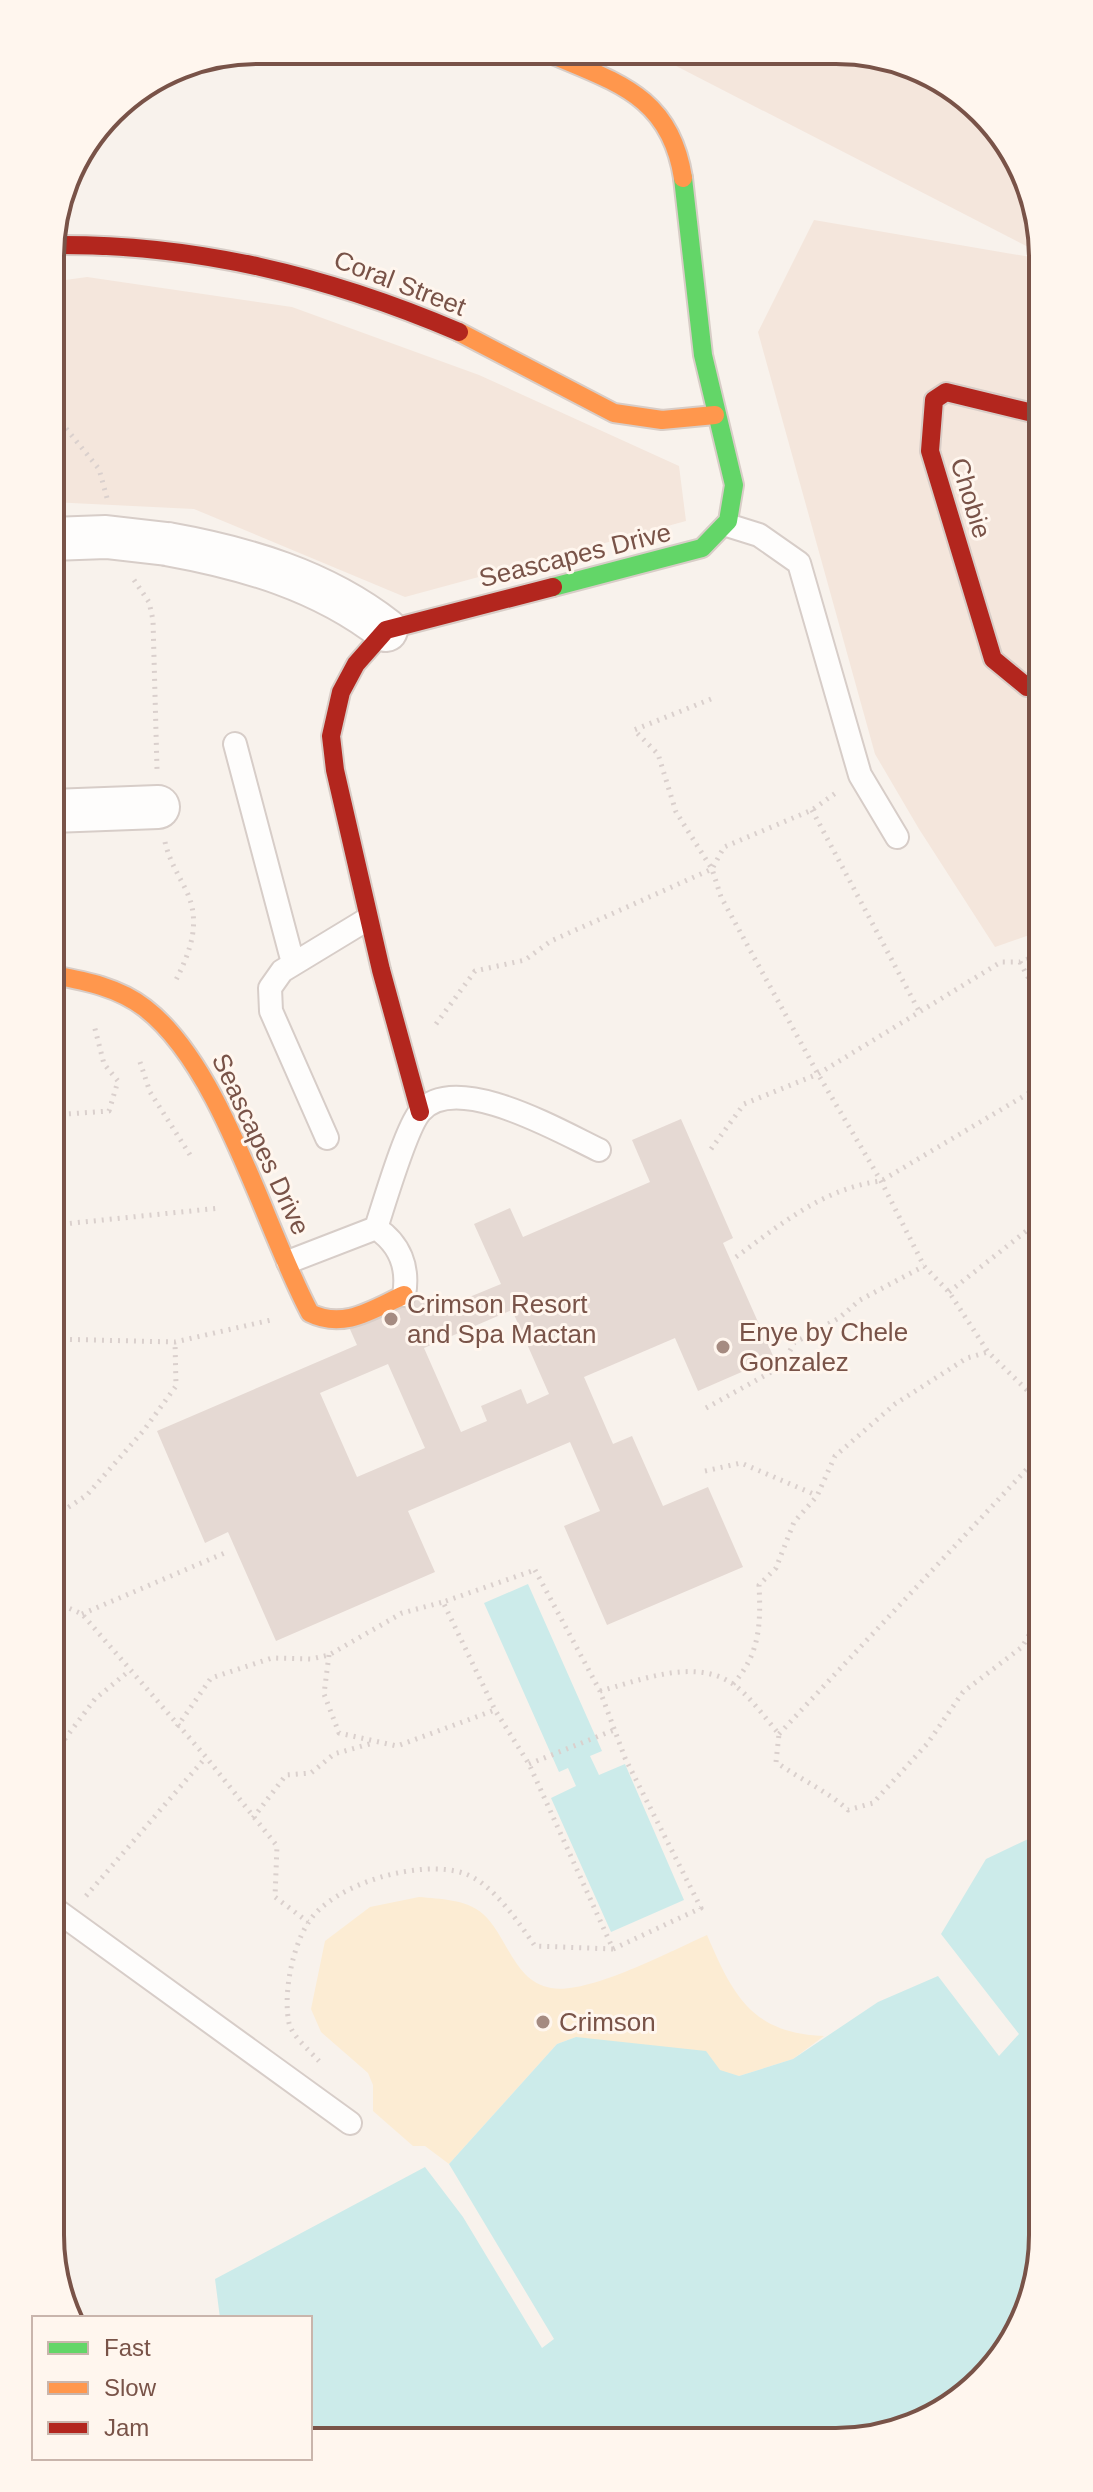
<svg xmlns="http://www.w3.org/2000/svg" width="1093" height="2492" font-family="Arial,sans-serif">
<rect width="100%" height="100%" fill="#f8f2ec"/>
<!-- residential -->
<path fill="#f4e6dc" d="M649,52L876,54L982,110L1036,204V251Z
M814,220L1036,258L1038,932L995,947L919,829L875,754L758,332Z
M87,277L292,307L479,375L679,466L686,521L405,597L194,509L51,502V282Z"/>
<!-- sand -->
<path fill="#fcecd3" d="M419,1897C440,1899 466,1899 483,1914C508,1937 514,1982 551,1988C588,1995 671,1951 707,1935C733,1995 751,2033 824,2036L793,2059L739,2076L576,2037L557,2044L449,2164L425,2146H413L373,2111V2085L368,2073L321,2032L311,2009L325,1941L370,1907Z"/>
<!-- water -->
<path fill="#ccebea" d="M528,1584L602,1751L590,1756L599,1775L625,1764L684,1900L611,1932L551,1798L576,1786L568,1768L559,1772L484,1603Z
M1041,1833L1043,2249L1027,2314L992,2371L889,2435L310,2438V2318H220L215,2279L425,2167L463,2217L542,2348L554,2339L449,2164L557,2044L576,2037L706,2051L720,2070L739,2076L793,2059L878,2002L938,1976L999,2056L1019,2034L941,1934L986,1859Z"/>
<!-- building -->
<path fill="#e5d9d3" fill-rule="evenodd" d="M681,1119L733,1238L723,1243L774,1358L698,1391L675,1338L584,1377L613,1444L632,1436L663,1506L708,1487L743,1567L607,1625L564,1526L600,1511L570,1442L408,1511L435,1572L276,1641L228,1532L205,1543L157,1431L357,1345L349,1327L423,1294L433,1312L501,1284L474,1224L510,1208L523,1237L650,1182L632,1140ZM512,1310L549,1394L527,1404L521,1389L481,1406L487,1421L461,1432L424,1348ZM388,1364L425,1448L357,1477L320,1393Z"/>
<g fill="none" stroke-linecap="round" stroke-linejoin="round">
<defs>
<path id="lane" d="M727,525L759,535L799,563L860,775L897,837
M235,744L293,963
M327,1138L271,1011L270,988L282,971L366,920
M288,1262L376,1228
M404,1295C409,1267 400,1244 376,1228C384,1204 406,1128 420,1112C455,1070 561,1132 599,1150
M56,1910L350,2123"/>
<path id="street" d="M167,544C245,558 322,580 386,630
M52,811L158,807"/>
<path id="fast" d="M553,587L702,548L728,521L734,485L703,355L683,178"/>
<path id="slow" d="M546,52C614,82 670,94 683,178
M459,332L614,413L662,420L715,415
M53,975C85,981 118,987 145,1008C222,1067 264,1227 310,1313C344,1330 373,1309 404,1295"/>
<path id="jam" d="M50,245C194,243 328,276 459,332
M1037,414L946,392L934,400L930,451L993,659L1027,687L1038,688
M420,1112L381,970L335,770L331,736L341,692L356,664L386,630L553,587"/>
</defs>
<!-- lane casing -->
<use href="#lane" stroke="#d7cdc8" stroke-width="26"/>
<!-- street casing -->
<use href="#street" stroke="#d7cdc8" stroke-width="46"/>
<!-- fast casing -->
<use href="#fast" stroke="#d8cdc7" stroke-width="22"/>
<!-- slow casing -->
<use href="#slow" stroke="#d8cdc7" stroke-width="22"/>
<!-- jam casing -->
<use href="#jam" stroke="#d8cdc7" stroke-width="22"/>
<!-- path -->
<path stroke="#dad0cd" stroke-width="5" stroke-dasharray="2 6" stroke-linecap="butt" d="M51,410L99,469L107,498
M134,580L149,602L153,620L157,769
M711,699L634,730L658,754L676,812L712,869L721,897L818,1074L881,1181L924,1266L949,1292L988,1352L1040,1403
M812,810L919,1011
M165,842C169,860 178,874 186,890C202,923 190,952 175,982
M1020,962L1039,998
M436,1024L475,971L525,960L551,941L712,869L724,847L812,810L837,792
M140,1062L150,1092L192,1158
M53,1115L109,1111L118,1081L104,1064L94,1025
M711,1149L744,1104L818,1074L1001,962H1020L1038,955
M54,1225L220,1208
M736,1257C781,1224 824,1188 881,1181L1039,1087
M949,1292L1039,1221
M54,1339L175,1342L271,1320
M706,1408L782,1366L794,1343L839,1318L860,1300L924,1266
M705,1471L741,1463L816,1495
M55,1516L87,1495L144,1430L176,1386L175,1342
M535,1570L600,1691L625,1758L701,1908L613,1949L529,1764L495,1710L443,1602Z
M55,1602L82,1614L206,1757L277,1846L275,1897L308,1922
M82,1614L227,1552
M329,1655L324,1694L339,1733L397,1746L495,1710
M733,1684C760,1654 761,1624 759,1585L776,1568L794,1522L817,1496L835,1456L895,1404L967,1358L988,1352
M600,1691C639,1681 694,1657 733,1684C750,1696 765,1718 779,1734L776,1762C801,1780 826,1790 848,1810L873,1803L927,1744L963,1692L1022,1647L1041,1614
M177,1727L211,1678L272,1658L311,1659L329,1655L402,1613L443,1602
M779,1734L1040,1455
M55,1752L95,1699L129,1671
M529,1764L614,1730
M253,1818L286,1775L311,1773L334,1754L373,1743
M86,1896L206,1757
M319,2061C310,2051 292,2036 289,2023C283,1994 292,1948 308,1923C333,1883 420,1859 463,1873C492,1882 519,1923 535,1946L613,1949"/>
<!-- lane -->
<use href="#lane" stroke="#fefdfc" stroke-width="22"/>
<!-- street -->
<use href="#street" stroke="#fefdfc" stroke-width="42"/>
<!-- fast -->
<use href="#fast" stroke="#63d668" stroke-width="18"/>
<!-- slow -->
<use href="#slow" stroke="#ff974d" stroke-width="18"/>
<!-- jam -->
<use href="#jam" stroke="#b3261e" stroke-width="18"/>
<defs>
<path id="street-bridge" d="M51,539L106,537L167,544"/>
</defs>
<!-- street-bridge casing -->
<use href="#street-bridge" stroke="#d7cdc8" stroke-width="46" stroke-linecap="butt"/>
<!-- street-bridge -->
<use href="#street-bridge" stroke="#fefdfc" stroke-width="42"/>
</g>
<!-- markers -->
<g fill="#a58b81" stroke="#fff6ee" stroke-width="3">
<circle cx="391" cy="1319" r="8"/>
<circle cx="723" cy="1347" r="8"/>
<circle cx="543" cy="2022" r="8"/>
</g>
<g text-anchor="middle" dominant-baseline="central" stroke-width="6" stroke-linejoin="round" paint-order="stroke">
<!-- street labels -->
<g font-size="26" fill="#795348" stroke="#fff6ee">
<text transform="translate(400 283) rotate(21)">Coral Street</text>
<text transform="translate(971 498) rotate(73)">Chobie</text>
<text transform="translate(575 555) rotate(-14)">Seascapes Drive</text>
<text transform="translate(261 1144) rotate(65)">Seascapes Drive</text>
</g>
<!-- poi labels -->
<g font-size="26" fill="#795348" stroke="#fff6ee" text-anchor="start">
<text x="407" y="1304">Crimson Resort<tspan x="407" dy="30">and Spa Mactan</tspan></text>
<text x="739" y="1332">Enye by Chele<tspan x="739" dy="30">Gonzalez</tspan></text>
<text x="559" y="2022">Crimson</text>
</g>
</g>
<!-- crop -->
<path d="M0 0H1093V2492H0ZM257 64H836A193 193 0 0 1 1029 257V2235A193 193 0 0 1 836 2428H257A193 193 0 0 1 64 2235V257A193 193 0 0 1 257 64Z" fill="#fff6ee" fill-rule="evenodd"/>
<path fill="none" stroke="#795348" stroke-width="4" d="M257 64H836A193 193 0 0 1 1029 257V2235A193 193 0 0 1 836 2428H257A193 193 0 0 1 64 2235V257A193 193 0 0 1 257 64Z"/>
<!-- legend -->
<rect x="32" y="2316" width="280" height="144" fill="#fff6ee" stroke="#c9b5ac" stroke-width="2"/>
<rect x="48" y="2342" width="40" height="12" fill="#63d668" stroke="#c9b5ac" stroke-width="2"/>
<text x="104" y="2356" font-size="24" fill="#795348">Fast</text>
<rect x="48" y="2382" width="40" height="12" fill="#ff974d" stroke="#c9b5ac" stroke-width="2"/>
<text x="104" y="2396" font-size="24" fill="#795348">Slow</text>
<rect x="48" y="2422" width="40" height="12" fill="#b3261e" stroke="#c9b5ac" stroke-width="2"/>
<text x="104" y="2436" font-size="24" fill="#795348">Jam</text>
</svg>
